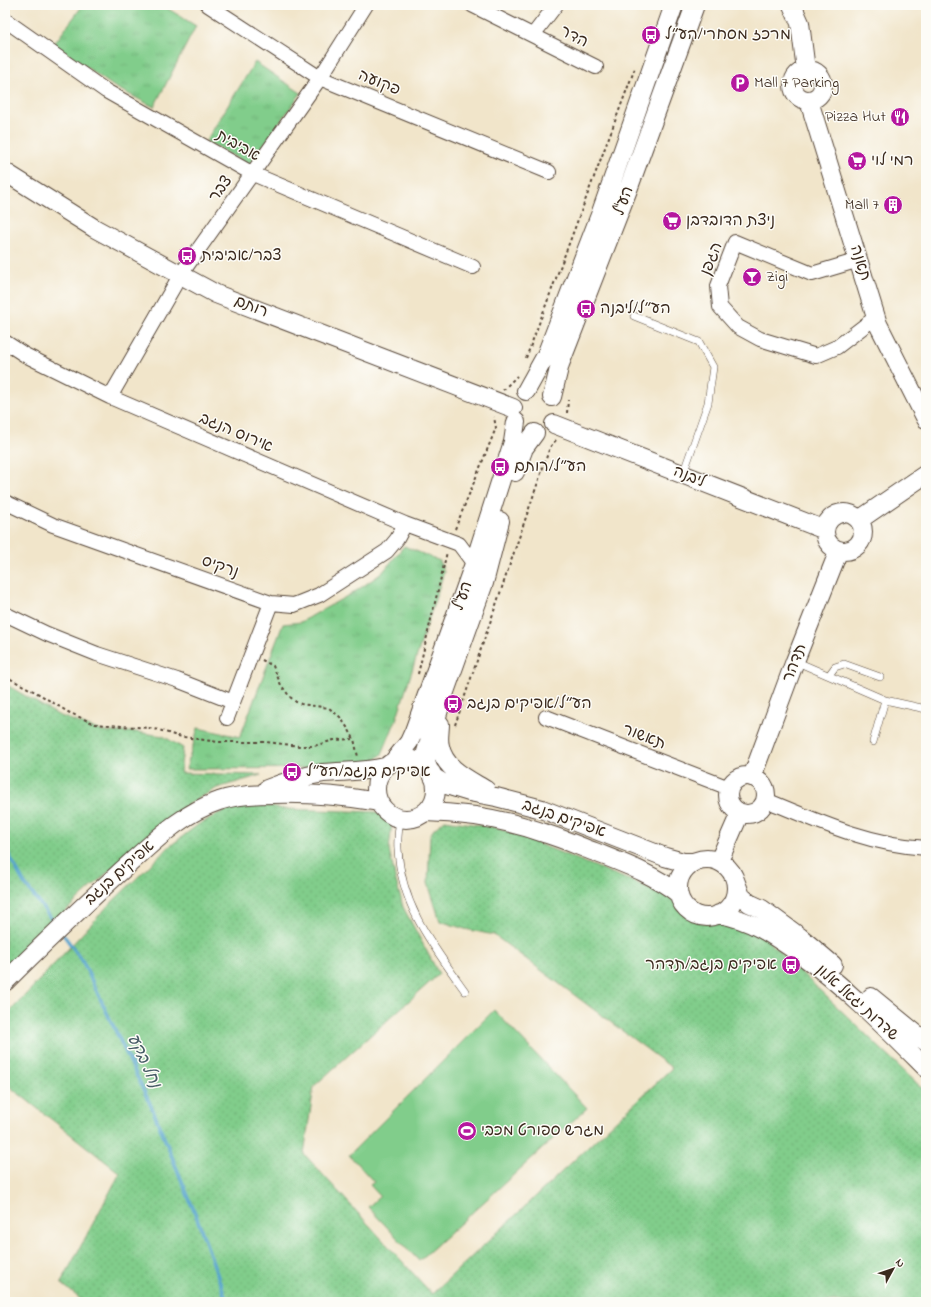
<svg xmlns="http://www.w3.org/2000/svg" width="931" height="1307" font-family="'Indie Flower','Playpen Sans Hebrew',sans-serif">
<defs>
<pattern id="grass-dots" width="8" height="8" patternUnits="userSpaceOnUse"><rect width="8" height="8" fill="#81cd8b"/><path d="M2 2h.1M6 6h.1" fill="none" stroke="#70b078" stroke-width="1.8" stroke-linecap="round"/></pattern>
<pattern id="park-tufts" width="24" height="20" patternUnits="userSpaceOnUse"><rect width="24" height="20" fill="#81cd8b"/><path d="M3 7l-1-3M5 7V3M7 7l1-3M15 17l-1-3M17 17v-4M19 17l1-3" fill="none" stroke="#70b078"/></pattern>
</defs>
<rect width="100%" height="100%" fill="#fdfcf7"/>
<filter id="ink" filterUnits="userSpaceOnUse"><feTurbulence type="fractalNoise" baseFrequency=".025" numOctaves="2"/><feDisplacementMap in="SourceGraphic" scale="8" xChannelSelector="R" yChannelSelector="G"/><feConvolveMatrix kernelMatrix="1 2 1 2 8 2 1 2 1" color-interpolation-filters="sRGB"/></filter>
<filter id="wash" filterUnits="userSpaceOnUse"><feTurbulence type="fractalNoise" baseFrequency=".012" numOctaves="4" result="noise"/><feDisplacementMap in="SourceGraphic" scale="16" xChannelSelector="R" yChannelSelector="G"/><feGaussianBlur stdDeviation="0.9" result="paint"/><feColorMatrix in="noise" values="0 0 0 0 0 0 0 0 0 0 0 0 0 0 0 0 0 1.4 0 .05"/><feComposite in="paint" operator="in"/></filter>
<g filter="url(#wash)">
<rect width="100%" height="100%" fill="#f1e5ca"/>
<!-- grass -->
<path fill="url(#grass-dots)" stroke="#5e7c54" d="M5,684L58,715L104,732H136L163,736L183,748L180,773L261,775L217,788L190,803L158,826L21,952L5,970Z
M255,804L284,809L376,812L392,822L389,850L396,881L403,907L439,974L314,1086L304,1154L432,1294L672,1068L494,935L465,929L440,921L428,883L430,835L434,829L445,820L499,828L664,894L671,898L688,916L697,921L707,924L722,922L759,932L926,1092V1302H84L61,1283L120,1173L5,1083V1017L107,907L170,846L199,824L229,809Z"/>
<!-- park -->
<path fill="url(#park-tufts)" stroke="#5e7c54" d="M83,5H162L196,26L154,107L113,86L54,44Z
M255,62L301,93L249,165L206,141Z
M404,546L440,561L444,572L396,720L382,754L369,766L348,768L186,769L198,728L240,737L283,624L301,622L356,591L382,573Z"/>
<!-- garden -->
<path fill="#81cd8b" stroke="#5e7c54" d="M494,1010L587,1108L419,1261L368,1207L380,1196L370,1185L374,1182L349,1155Z"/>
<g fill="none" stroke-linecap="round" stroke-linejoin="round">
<!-- stream -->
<path stroke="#56a4cf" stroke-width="3.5" d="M5,848L24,883L56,925
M62,933L82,960L152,1108L197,1218L227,1302"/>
</g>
</g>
<g filter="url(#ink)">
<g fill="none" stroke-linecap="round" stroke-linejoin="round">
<defs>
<path id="service" d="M634,316L699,342L713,367L708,403L683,474
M795,661L885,700L926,709
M829,675L835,667L844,664L880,677
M873,742L885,700
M400,818C399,828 397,839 398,849C401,906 433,946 465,991"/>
<path id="minor" d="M208,5L320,78L549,172
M472,5L596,67
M5,20L106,91L253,174L473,267
M533,35L556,5
M859,260L812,274L735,242L718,286L720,307L738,327L760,339L816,356L837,347L876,317
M5,342L25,355L110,397L405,524L459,544L474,564
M110,397L181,274L320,78L366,5
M5,502L53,525L271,603L294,605L319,595L387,551L397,539L405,524
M5,614L47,634L97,654L177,680L233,702
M546,717L729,788
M227,718L271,603
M766,800C817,821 869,845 926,848"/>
<path id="tertiary" d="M792,5L800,23L806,70
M793 85a15 15 0 1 1 30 0a15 15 0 1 1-30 0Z
M809,101L878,324L926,419
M5,172L94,228L216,294L513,408
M526,391L546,355L600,215L674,5
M552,397L560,364L629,187L695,5
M554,424L825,530
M515,472L524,448L535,433
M825 532a19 19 0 1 1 38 0a19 19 0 1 1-38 0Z
M859,520L926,474
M440,724C440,731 438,739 440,746C444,769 468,779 486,790
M376 789a30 30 0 1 1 60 0a30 30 0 1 1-60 0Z
M393,762L409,742L414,731L474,564L513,442L516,422
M429,770L426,763V752L441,703L484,583L500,521
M728 795a19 19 0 1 1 38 0a19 19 0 1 1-38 0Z
M433,777L446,785L469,792L496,797L542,809L665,857L683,862H694
M752,777L795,661L839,550
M267,789C285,782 304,776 323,773C344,771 364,772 385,767
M425,812C465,813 509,820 547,834C563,839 579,846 595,852C625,864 653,874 679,894
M678 888a29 29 0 1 1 58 0a29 29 0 1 1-58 0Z
M719,861L740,813
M735,880L741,896L749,903L762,909L800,937L833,965
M719,914C752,920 773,935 800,954C846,987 886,1028 926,1068
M5,982C42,945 80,909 119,873C150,846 179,814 219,801C236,795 255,794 273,794C309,793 344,796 379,802
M871,997L926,1042"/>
</defs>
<!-- service casing -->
<use href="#service" stroke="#564638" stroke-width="8"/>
<!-- minor casing -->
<use href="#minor" stroke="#564638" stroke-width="16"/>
<!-- tertiary casing -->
<use href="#tertiary" stroke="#564638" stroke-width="20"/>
<!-- path -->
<path stroke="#564638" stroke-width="2" stroke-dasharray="3 3" stroke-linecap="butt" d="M526,358L635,68
M503,390L517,376
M567,413L568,400
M455,529L496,428L494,417
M262,660L273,666L281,685L290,697L296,702L301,704L329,708L340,717L349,730L354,739L358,757
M418,674L447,552
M5,676L39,694L68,712L95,724L149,728L159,730L177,736L218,742H266L300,746H314L334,740L354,739
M455,725L550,447L556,440"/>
<!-- service -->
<use href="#service" stroke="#fff" stroke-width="7"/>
<!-- minor -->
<use href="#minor" stroke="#fff" stroke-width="14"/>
<!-- tertiary -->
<use href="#tertiary" stroke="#fff" stroke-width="18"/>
</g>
</g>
<!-- icons -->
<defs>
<symbol id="bus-disc" viewBox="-11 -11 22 22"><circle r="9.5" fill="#b5179e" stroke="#fdfcf7"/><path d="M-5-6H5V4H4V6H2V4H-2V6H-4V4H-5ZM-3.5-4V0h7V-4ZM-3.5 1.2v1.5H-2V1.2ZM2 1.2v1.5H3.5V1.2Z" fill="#fff"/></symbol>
<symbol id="parking-disc" viewBox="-11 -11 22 22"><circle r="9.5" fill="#b5179e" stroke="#fdfcf7"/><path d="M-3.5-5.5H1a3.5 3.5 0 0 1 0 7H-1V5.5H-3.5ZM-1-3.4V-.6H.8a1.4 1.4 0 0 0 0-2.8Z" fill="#fff"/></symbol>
<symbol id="restaurant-disc" viewBox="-11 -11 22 22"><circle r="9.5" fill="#b5179e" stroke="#fdfcf7"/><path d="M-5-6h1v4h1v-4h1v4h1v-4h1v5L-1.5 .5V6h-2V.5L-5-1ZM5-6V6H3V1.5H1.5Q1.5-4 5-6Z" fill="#fff"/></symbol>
<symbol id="supermarket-disc" viewBox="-11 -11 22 22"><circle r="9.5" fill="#b5179e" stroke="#fdfcf7"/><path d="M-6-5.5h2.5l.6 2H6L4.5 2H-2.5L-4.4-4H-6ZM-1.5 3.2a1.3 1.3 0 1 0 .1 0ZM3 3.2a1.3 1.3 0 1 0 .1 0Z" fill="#fff"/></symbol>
<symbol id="building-disc" viewBox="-11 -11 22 22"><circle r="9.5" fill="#b5179e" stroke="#fdfcf7"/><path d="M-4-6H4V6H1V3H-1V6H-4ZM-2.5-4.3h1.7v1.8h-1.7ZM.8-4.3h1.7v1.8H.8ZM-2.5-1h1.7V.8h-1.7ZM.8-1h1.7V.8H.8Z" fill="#fff"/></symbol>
<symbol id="bar-disc" viewBox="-11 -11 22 22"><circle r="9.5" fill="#b5179e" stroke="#fdfcf7"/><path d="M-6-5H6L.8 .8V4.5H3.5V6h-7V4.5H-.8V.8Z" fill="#fff"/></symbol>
<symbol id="stadium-disc" viewBox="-11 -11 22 22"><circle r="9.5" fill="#b5179e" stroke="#fdfcf7"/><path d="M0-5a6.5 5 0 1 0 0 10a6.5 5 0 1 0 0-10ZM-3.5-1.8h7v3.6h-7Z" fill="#fff"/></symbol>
</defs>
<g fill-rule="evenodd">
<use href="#bus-disc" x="640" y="24" width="22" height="22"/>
<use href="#parking-disc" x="729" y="72" width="22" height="22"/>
<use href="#restaurant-disc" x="889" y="106" width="22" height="22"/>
<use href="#supermarket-disc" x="846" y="150" width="22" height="22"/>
<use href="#building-disc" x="882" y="194" width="22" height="22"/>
<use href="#supermarket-disc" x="661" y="210" width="22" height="22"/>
<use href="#bus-disc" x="176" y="245" width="22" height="22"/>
<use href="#bar-disc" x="741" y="266" width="22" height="22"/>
<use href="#bus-disc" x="575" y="298" width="22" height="22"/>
<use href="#bus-disc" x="489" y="456" width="22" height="22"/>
<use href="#bus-disc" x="442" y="693" width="22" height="22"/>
<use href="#bus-disc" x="281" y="761" width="22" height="22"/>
<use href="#bus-disc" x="780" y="954" width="22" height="22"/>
<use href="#stadium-disc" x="456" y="1120" width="22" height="22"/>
</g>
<g text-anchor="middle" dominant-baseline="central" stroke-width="3" stroke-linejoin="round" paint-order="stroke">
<!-- poi labels -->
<g font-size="16" fill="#3b2a1e" stroke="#fdfcf7" text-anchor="start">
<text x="665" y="35">מרכז מסחרי/הע״ל</text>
<text x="754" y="83">Mall 7 Parking</text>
<text x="886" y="117" text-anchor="end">Pizza Hut</text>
<text x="871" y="161">רמי לוי</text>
<text x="879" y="205" text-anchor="end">Mall 7</text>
<text x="686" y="221">ניצת הדובדבן</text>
<text x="201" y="256">צבר/אביבית</text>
<text x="766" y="277">Zigi</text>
<text x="600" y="309">הע״ל/ליבנה</text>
<text x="514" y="467">הע״ל/רותם</text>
<text x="467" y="704">הע״ל/אפיקים בנגב</text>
<text x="306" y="772">אפיקים בנגב/הע״ל</text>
<text x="777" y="965" text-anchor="end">אפיקים בנגב/תדהר</text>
<text x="481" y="1131">מגרש ספורט מכבי</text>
</g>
<!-- street labels -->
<g font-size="16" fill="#3b2a1e" stroke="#fdfcf7">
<text transform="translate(574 37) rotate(27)">הדר</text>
<text transform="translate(379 83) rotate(22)">פקועה</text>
<text transform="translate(238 146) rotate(29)">אביבית</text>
<text transform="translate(221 189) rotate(-54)">צבר</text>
<text transform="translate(624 201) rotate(-69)">הע"ל</text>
<text transform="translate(712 259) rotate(-68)">הגפן</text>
<text transform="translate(860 263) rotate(73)">תאנה</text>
<text transform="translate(251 307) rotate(21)">רותם</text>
<text transform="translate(236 433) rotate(23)">אירוס הנגב</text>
<text transform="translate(689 477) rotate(22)">ליבנה</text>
<text transform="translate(220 567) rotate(20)">נרקיס</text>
<text transform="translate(463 596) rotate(-70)">הע"ל</text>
<text transform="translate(795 663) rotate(-69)">תדהר</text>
<text transform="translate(644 737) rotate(21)">תאשור</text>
<text transform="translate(564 819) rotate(19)">אפיקים בנגב</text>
<text transform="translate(120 873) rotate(-42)">אפיקים בנגב</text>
<text transform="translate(857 1003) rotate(42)">שדרות יגאל אלון</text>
</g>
<!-- water labels -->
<g font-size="17" font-style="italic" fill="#465b65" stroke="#fdfcf7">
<text transform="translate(144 1061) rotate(65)">נחל בקע</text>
</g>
</g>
<!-- margin -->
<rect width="931" height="1307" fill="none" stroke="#fdfcf7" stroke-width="20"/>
<!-- north arrow -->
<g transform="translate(893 1269) rotate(50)" stroke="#fdfcf7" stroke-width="3" paint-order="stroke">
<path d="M0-3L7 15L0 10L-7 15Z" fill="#3b2a1e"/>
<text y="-6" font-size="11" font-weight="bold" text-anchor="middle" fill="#3b2a1e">N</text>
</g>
</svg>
